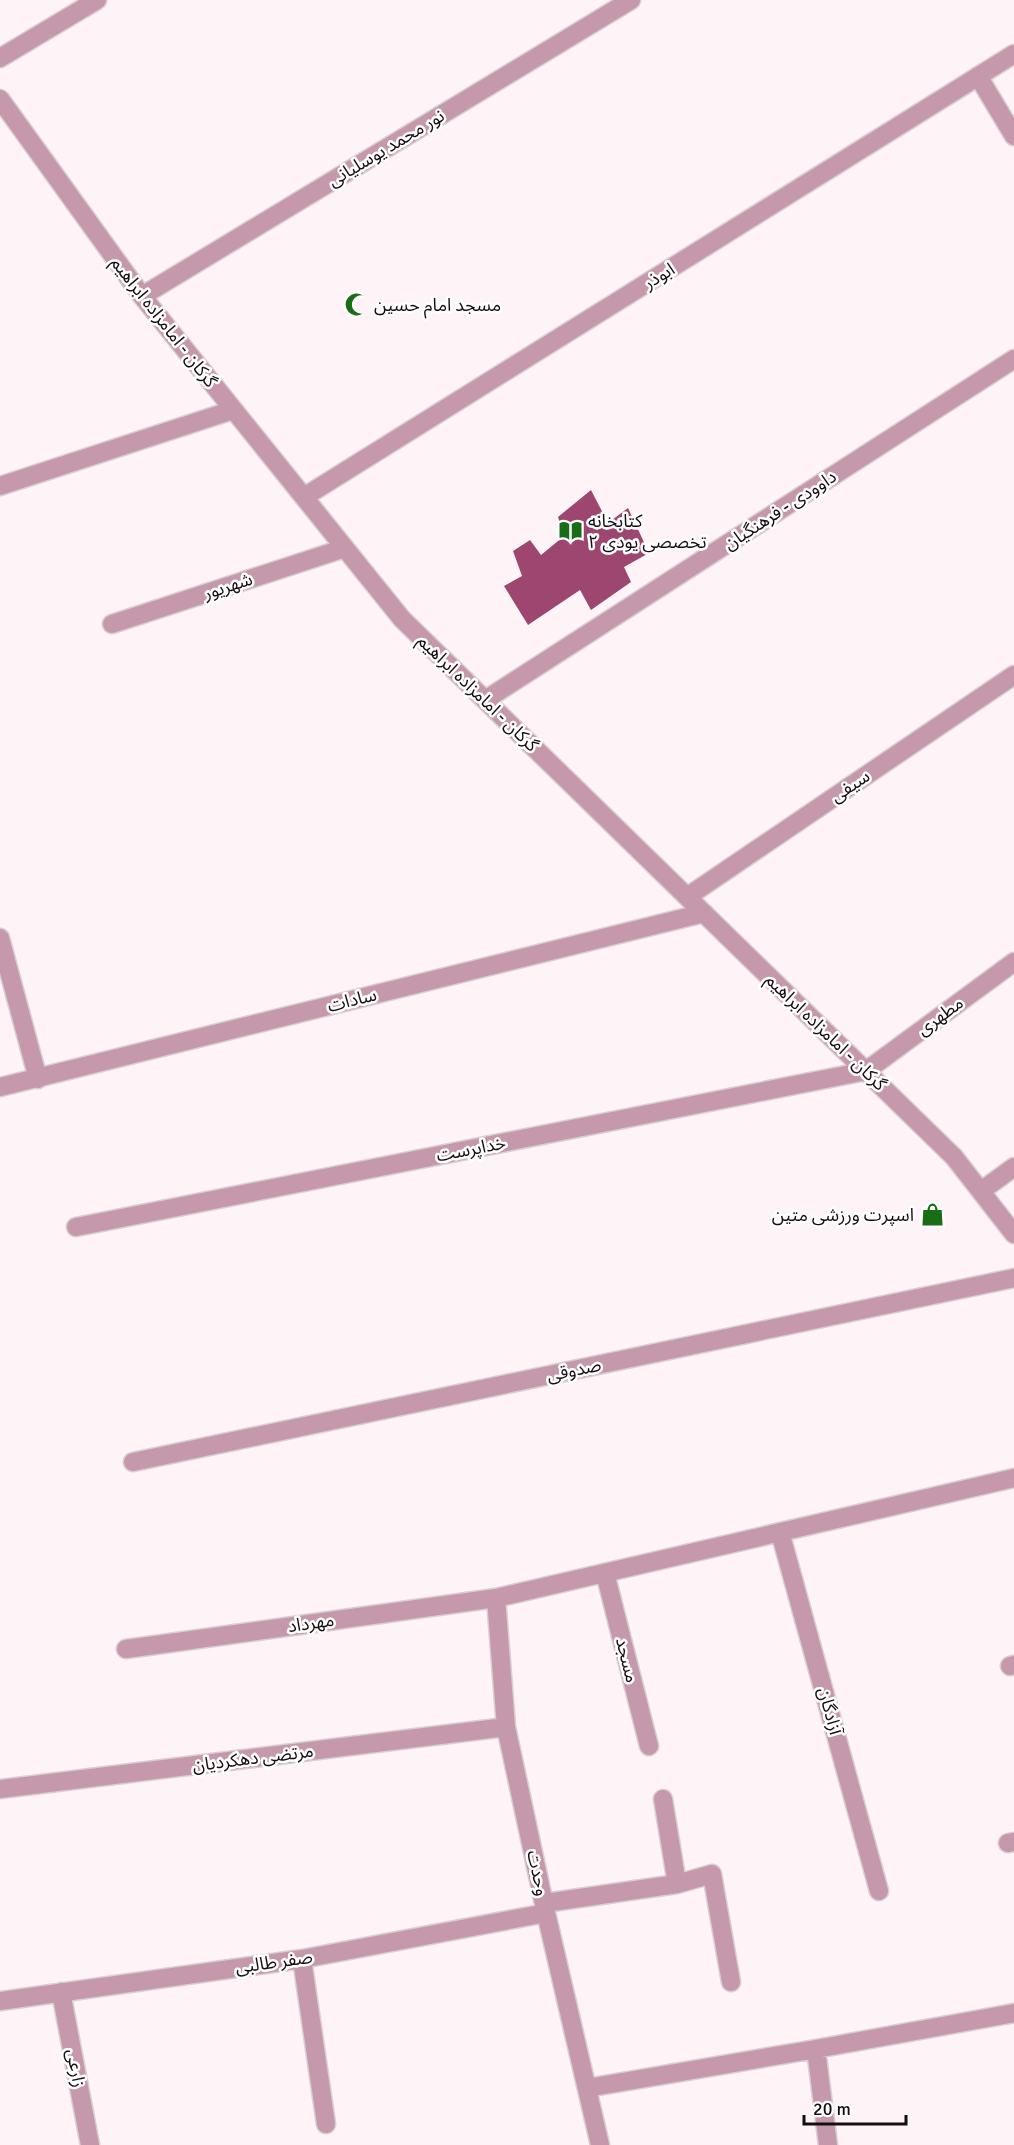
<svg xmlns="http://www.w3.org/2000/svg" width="1014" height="2145" font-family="Signika,'Noto Sans Arabic',sans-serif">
<rect width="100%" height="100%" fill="#fef3f7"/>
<!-- building -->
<path fill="#9d466f" d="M591,490L608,523L628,508L649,553L624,567L631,582L591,610L580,590L528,625L504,586L522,576L513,551L530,540L541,555L564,536L558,517Z"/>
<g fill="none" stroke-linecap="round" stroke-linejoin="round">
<defs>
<path id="minor" d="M0,58L97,0
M978,76L1014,136
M0,99L142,296L402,619L954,1157L1014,1234
M142,296L631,0
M0,486L233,410
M304,497L1014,54
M112,624L345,548
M485,700L1014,359
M687,897L1014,675
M0,938L38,1079
M0,1087L704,913
M981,1191L1014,1167
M76,1227L866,1071L1014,962
M133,1462L1014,1278
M780,1532L879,1891
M605,1573L649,1746
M496,1598L506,1727L546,1913L600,2145
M126,1649L496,1598L1014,1478
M1010,1666L1014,1665
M0,1789L506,1727
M663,1799L677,1884
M1008,1843L1014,1842
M545,1903L677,1884L712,1874L731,1982
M302,1959L326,2124
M61,1992L90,2145
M0,2001L302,1959L546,1913
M816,2049L828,2145
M587,2088L816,2049L1014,2013"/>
</defs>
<!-- minor casing -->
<use href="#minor" stroke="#d9ced2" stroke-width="21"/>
<!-- minor -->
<use href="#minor" stroke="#c599ab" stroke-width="18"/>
</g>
<!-- icons -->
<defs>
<symbol id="mosque-bare" viewBox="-9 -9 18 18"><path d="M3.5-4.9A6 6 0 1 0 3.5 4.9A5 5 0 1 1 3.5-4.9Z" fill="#186d16" stroke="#fff" stroke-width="2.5" paint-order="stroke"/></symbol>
<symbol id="library-bare" viewBox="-9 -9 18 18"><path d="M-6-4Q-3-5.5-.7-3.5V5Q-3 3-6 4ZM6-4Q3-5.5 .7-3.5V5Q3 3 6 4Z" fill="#186d16" stroke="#fff" stroke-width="2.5" paint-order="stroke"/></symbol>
<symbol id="shop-bare" viewBox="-9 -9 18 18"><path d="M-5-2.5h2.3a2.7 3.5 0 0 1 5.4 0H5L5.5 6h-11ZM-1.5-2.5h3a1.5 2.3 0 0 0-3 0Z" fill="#186d16" stroke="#fff" stroke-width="2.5" paint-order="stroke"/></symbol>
</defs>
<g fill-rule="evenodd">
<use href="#mosque-bare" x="340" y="288" width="33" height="33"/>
<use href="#library-bare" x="554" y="514" width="33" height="33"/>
<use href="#shop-bare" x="916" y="1198" width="33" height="33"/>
</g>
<g text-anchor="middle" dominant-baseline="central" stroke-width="5" stroke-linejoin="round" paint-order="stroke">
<!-- street labels -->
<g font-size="18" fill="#170e11" stroke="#fff">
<text transform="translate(386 148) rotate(-31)">نور محمد یوسلیانی</text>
<text transform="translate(659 276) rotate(-32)">ابوذر</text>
<text transform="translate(164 322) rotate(52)">گرکان - امامزاده ابراهیم</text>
<text transform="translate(780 510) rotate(-33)">داوودی - فرهنگیان</text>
<text transform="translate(228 586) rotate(-18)">شهریور</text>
<text transform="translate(478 693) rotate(44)">گرکان - امامزاده ابراهیم</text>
<text transform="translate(850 786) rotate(-34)">سیفی</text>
<text transform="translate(352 1000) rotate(-14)">سادات</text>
<text transform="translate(940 1016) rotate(-36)">مطهری</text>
<text transform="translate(826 1032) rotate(44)">گرکان - امامزاده ابراهیم</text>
<text transform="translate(471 1149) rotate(-11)">خداپرست</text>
<text transform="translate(574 1370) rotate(-12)">صدوقی</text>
<text transform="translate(311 1623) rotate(-8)">مهرداد</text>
<text transform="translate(627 1660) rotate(76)">مسجد</text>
<text transform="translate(830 1711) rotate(75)">آزادگان</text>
<text transform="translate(253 1758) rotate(-7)">مرتضی دهکردیان</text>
<text transform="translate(538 1873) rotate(78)">وحدت</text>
<text transform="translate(274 1962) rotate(-8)">صفر طالبی</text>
<text transform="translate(76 2068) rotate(80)">زارعی</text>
</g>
<!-- poi labels -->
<g font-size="18" fill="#170e11" stroke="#fff" text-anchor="start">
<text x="374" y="305">مسجد امام حسین</text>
<text x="588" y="521">کتابخانه<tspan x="588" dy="21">تخصصی یودی ۲</tspan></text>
<text x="914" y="1215" text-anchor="end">اسپرت ورزشی متین</text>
</g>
</g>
<!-- scale -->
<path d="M804 2115v9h102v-9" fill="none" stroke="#170e11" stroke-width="3"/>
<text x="813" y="2115" font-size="18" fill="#170e11" stroke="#ffffff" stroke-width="4.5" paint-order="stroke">20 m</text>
</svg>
